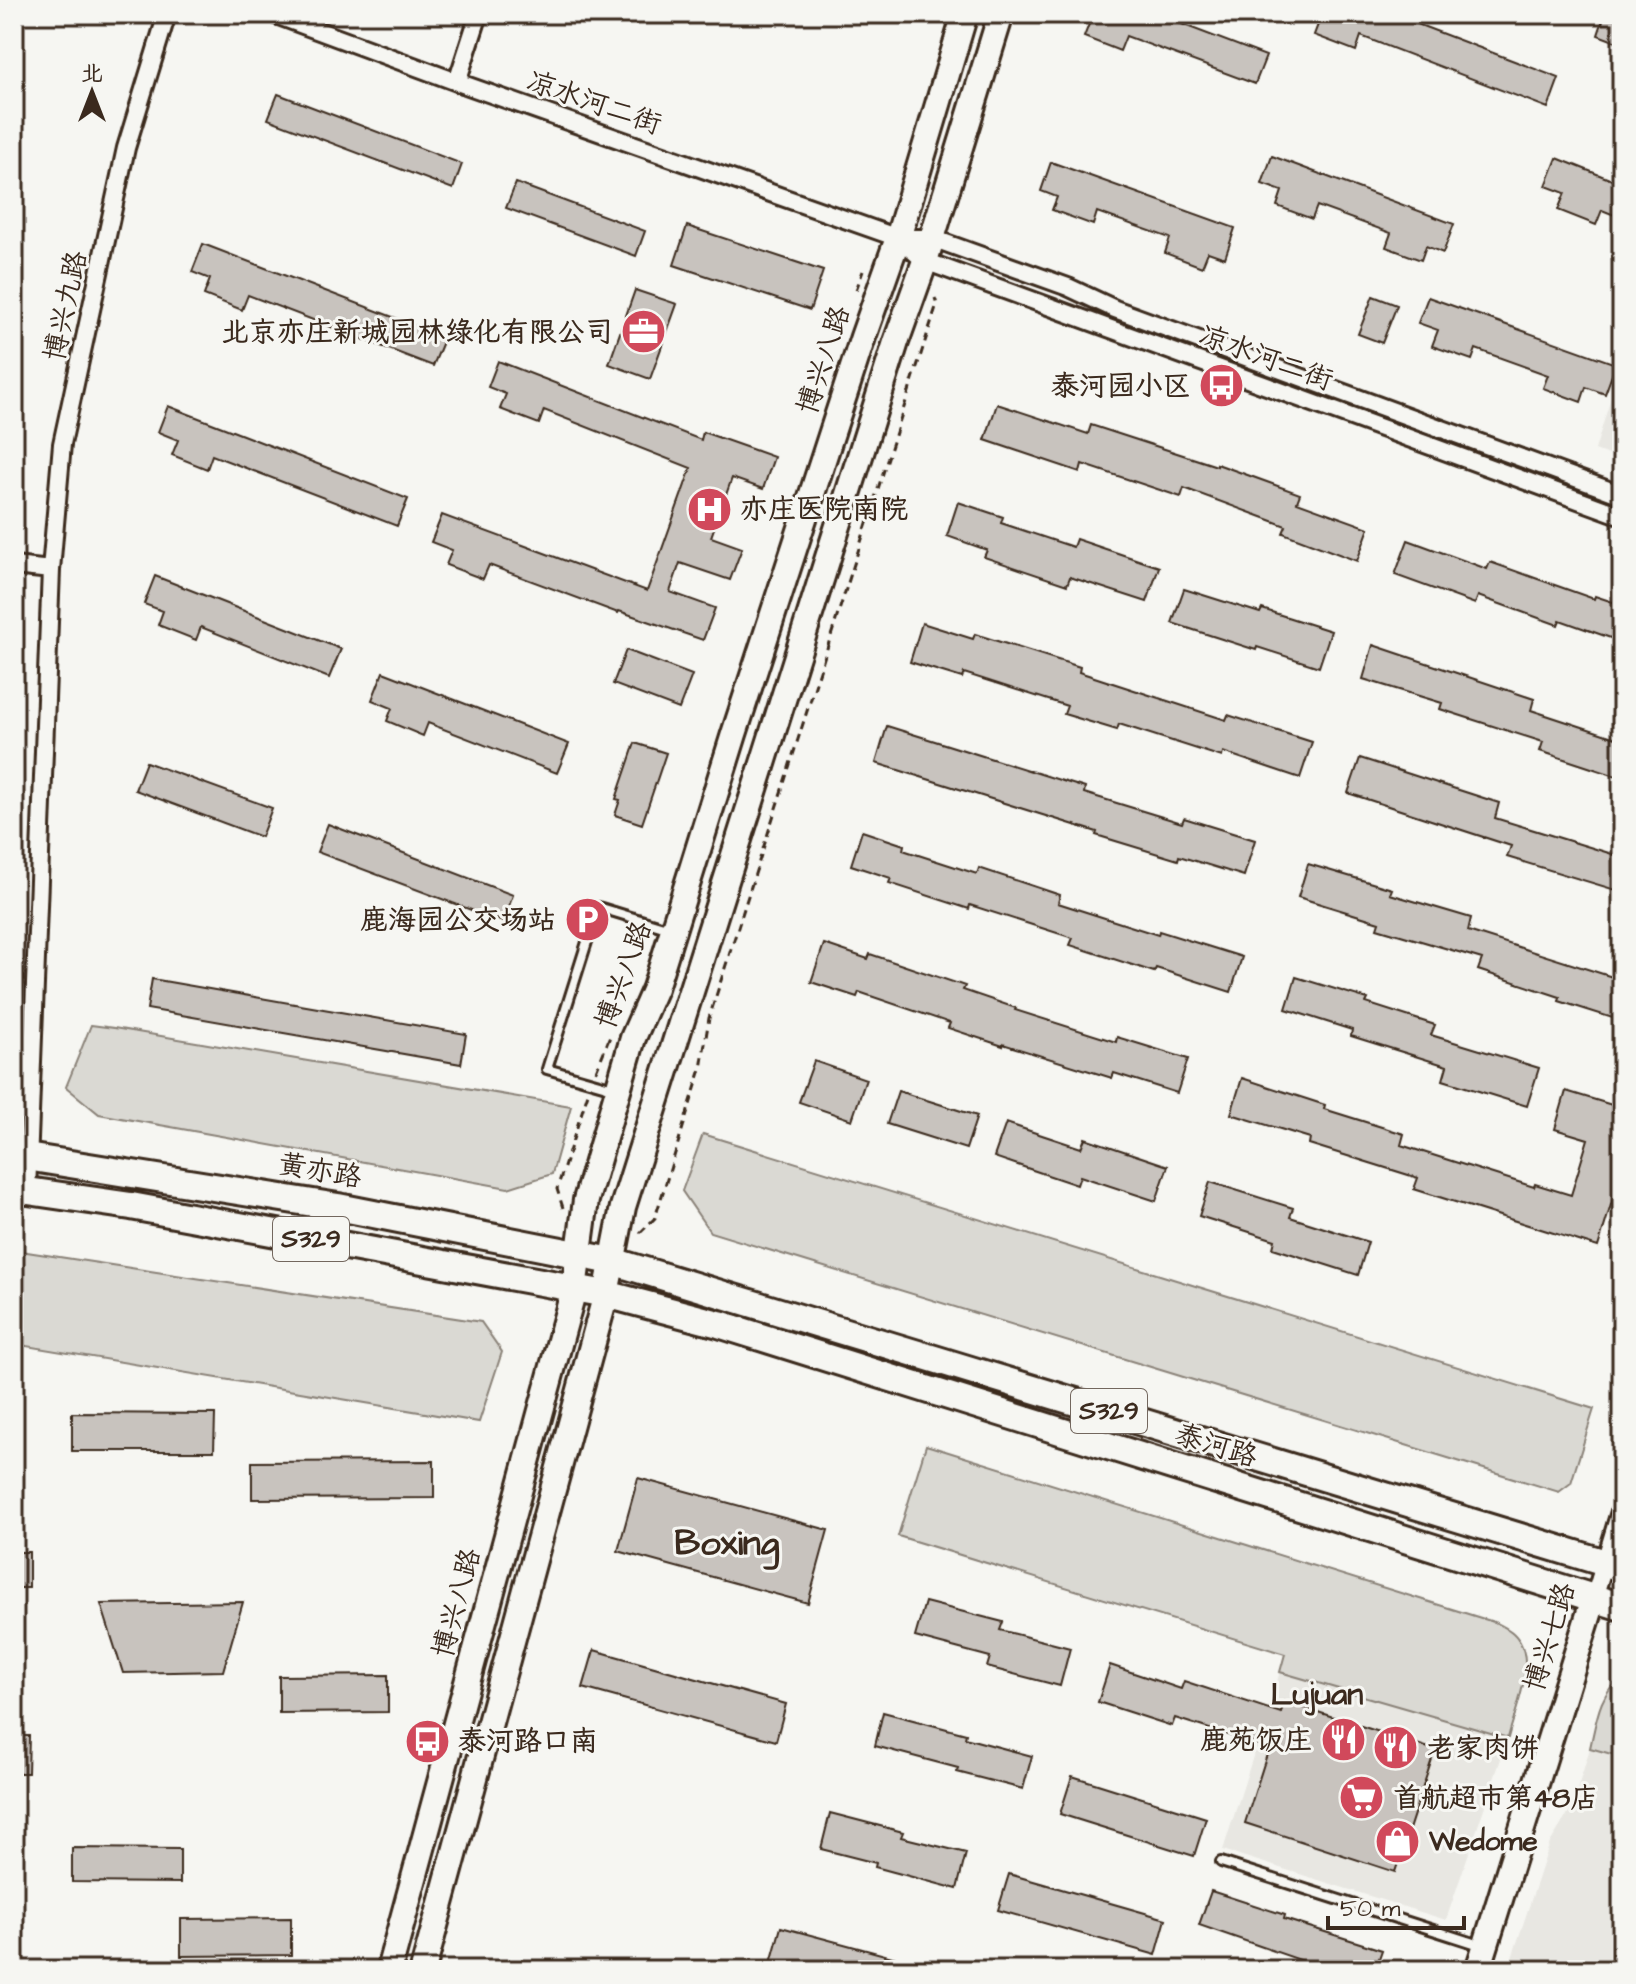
<svg xmlns="http://www.w3.org/2000/svg" width="1636" height="1984" font-family="'Architects Daughter','LXGW WenKai TC',sans-serif">
<rect width="100%" height="100%" fill="#f6f6f2"/>
<filter id="ink" filterUnits="userSpaceOnUse"><feTurbulence type="fractalNoise" baseFrequency=".0125" numOctaves="2"/><feDisplacementMap in="SourceGraphic" scale="16" xChannelSelector="R" yChannelSelector="G"/><feConvolveMatrix kernelMatrix="1 2 1 2 8 2 1 2 1" color-interpolation-filters="sRGB"/></filter>
<g filter="url(#ink)">
<!-- built -->
<path fill="#e8e7e2" d="M1622,362V460L1595,450Z
M1280,1672L1508,1738L1446,1920L1223,1850Z
M1590,1748L1622,1757V1970H1508L1550,1843L1572,1807Z"/>
<!-- green -->
<path fill="#dad9d3" stroke="#8a8278" stroke-width="2" d="M91,1025L114,1028L571,1106L552,1174L508,1188L99,1114L66,1087Z
M703,1134L1594,1409L1571,1483L1559,1492L710,1232L682,1191Z
M14,1250L481,1322L502,1352L479,1422L14,1344Z
M926,1445L1497,1623C1502,1626 1509,1629 1513,1633C1540,1658 1515,1709 1508,1738L1280,1672L1285,1654L898,1536Z
M1622,1677V1757L1590,1748C1596,1723 1599,1692 1622,1677Z"/>
<!-- building -->
<path fill="#c8c3be" stroke="#3b2a1e" stroke-width="2" d="M1093,14H1155L1266,56L1255,84L1126,36L1120,51L1084,37Z
M1322,14H1391L1559,78L1548,108L1361,36L1356,51L1314,35Z
M1605,14H1622V44L1598,35Z
M278,94L462,164L453,189L268,119Z
M1272,156L1454,224L1443,253L1426,246L1421,260L1386,247L1391,233L1317,206L1312,219L1277,206L1282,191L1262,184Z
M1557,158L1622,184V218L1602,210L1596,225L1558,210L1565,193L1546,186Z
M1051,162L1235,228L1225,258L1208,252L1202,267L1165,253L1170,238L1097,212L1093,225L1052,210L1057,197L1041,191Z
M516,183L645,231L636,256L506,208Z
M687,226L823,271L810,310L674,265Z
M203,244L445,337L433,366L248,295L242,310L204,295L210,279L192,272Z
M635,290L677,304L650,379L609,364Z
M1373,296L1397,305L1382,343L1358,334Z
M1428,297L1616,364L1605,394L1586,387L1581,402L1543,388L1548,375L1476,349L1472,360L1432,346L1438,330L1418,323Z
M498,361L701,440L703,432L774,457L763,489L732,478L711,537L742,548L730,580L680,563L670,592L715,608L703,640L619,611L618,613L489,565L483,579L446,565L452,550L431,542L442,515L647,591L691,468L544,410L539,424L500,409L506,394L488,387Z
M997,404L1088,434L1091,425L1217,466V464L1300,494L1297,502L1369,528L1357,561L1283,533L1286,526L1184,488L1181,497L1082,464L1080,472L985,440Z
M168,406L408,499L397,526L212,455L207,469L172,455L178,440L158,432Z
M958,502L1003,517L1001,523L1073,547L1076,539L1159,567L1147,602L1070,577L1067,585L984,557L987,550L947,536Z
M1408,540L1487,569L1490,562L1594,599L1595,596L1622,605V642L1560,620L1558,625L1478,596L1475,604L1395,575Z
M155,576L341,649L329,678L201,627L196,640L158,625L163,611L144,604Z
M1184,589L1260,613L1262,609L1331,631L1319,667L1257,647L1256,650L1172,623Z
M922,623L973,639L975,634L1080,667L1079,672L1226,720L1228,715L1312,742L1300,778L1223,752L1222,757L1119,724L1117,730L1064,714L1067,706L964,673L962,678L910,662Z
M1373,645L1534,699L1531,710L1622,740V778L1540,751L1543,742L1440,709L1442,703L1363,679Z
M626,650L692,675L679,709L613,684Z
M383,672L569,744L557,773L428,723L423,736L387,721L392,708L372,700Z
M887,726L1085,788L1084,793L1182,823L1184,818L1255,840L1244,876L1179,856L1178,860L1096,835L1097,832L876,763Z
M635,743L666,753L642,824L615,815L620,800L616,799Z
M1360,758L1499,803L1495,818L1622,857V892L1507,857L1511,846L1348,793Z
M146,762L272,808L261,837L135,790Z
M328,824L513,895L503,922L317,852Z
M862,831L904,845L903,850L977,874L979,868L1060,895L1058,903L1158,935L1159,931L1242,957L1231,992L1156,968L1154,972L1070,945L1073,938L970,905L969,909L889,883L891,878L851,865Z
M1308,864L1392,889L1390,894L1471,918L1468,931L1622,980V1021L1559,1001L1560,997L1478,970L1482,959L1377,928L1379,922L1298,897Z
M824,944L868,959L870,954L965,986L963,990L1016,1008L1015,1010L1116,1042L1117,1037L1188,1059L1177,1093L1114,1073L1112,1078L1003,1044V1046L948,1028L950,1023L859,992L857,997L811,982Z
M1296,977L1368,999L1366,1003L1435,1025L1431,1035L1539,1068L1527,1106L1443,1080L1447,1066L1351,1036L1352,1030L1286,1009Z
M152,979L466,1034L461,1064L147,1009Z
M814,1061L866,1079L852,1120L799,1102Z
M1242,1078L1325,1105L1324,1109L1404,1134L1401,1145L1534,1187L1535,1184L1571,1195L1588,1139L1555,1129L1566,1091L1622,1108V1169L1598,1247L1414,1189L1418,1178L1309,1144L1310,1138L1231,1114Z
M898,1091L977,1116L966,1149L887,1124Z
M1006,1123L1081,1148L1085,1138L1168,1166L1156,1201L1080,1176L1077,1185L994,1157Z
M1210,1182L1293,1208L1290,1217L1368,1242L1358,1275L1273,1248L1275,1240L1199,1216Z
M72,1413L215,1414L214,1451H72Z
M434,1461V1498L252,1499V1462Z
M638,1478L828,1530L808,1603L618,1551Z
M14,1552H29V1588H14Z
M243,1602L223,1671L123,1673L101,1604Z
M925,1602L1003,1622L1000,1630L1070,1648L1060,1686L987,1667L990,1657L915,1637Z
M594,1650L786,1704L776,1741L583,1688Z
M1110,1665L1181,1689L1184,1681L1281,1713L1284,1701L1435,1750L1395,1872L1245,1823L1269,1748L1175,1718L1172,1726L1098,1702Z
M388,1675V1712L279,1713V1676Z
M883,1712L966,1734L965,1738L1032,1756L1023,1789L957,1772L958,1768L875,1746Z
M14,1736H29L28,1773H14Z
M1072,1776L1206,1818L1194,1856L1060,1814Z
M830,1813L903,1832L901,1837L966,1853L957,1889L875,1867L876,1863L821,1849Z
M72,1848L180,1849V1883L72,1882Z
M1009,1874L1166,1919L1156,1955L998,1910Z
M1211,1891L1285,1915L1284,1919L1382,1950L1375,1970H1329L1199,1925Z
M291,1918V1955L181,1956V1919Z
M781,1927L922,1965V1970H798L771,1963Z"/>
<g fill="none" stroke-linecap="round" stroke-linejoin="round">
<defs>
<path id="lane" d="M617,1089L547,1069L598,907L670,929
M1221,1862L1483,1946"/>
<path id="street" d="M273,14L457,82L898,238L925,261L1622,516
M457,82L479,14
M898,238H932L1068,287L1115,309L1622,495
M14,566L51,570
M27,1191L51,570L62,444L126,148L167,14
M1594,1598L1622,1505"/>
<path id="secondary" d="M389,1970L574,1289L586,1200L633,1038L655,988L734,734L863,337L898,238L965,14
M423,1970L606,1294L623,1207L896,342L925,261L1001,14
M1478,1970L1594,1598"/>
<path id="primary" d="M14,1155L338,1207L612,1261L1622,1568
M14,1189L131,1206L606,1294L719,1324L1622,1607"/>
</defs>
<!-- lane casing -->
<use href="#lane" stroke="#3b2a1e" stroke-width="14"/>
<!-- street casing -->
<use href="#street" stroke="#3b2a1e" stroke-width="22"/>
<!-- secondary casing -->
<use href="#secondary" stroke="#3b2a1e" stroke-width="30"/>
<!-- primary casing -->
<use href="#primary" stroke="#3b2a1e" stroke-width="32"/>
<!-- path -->
<path stroke="#3b2a1e" stroke-width="3" stroke-dasharray="8 6" stroke-linecap="butt" d="M856,290L863,271
M596,1071L611,1034
M563,1208L557,1189L588,1093
M640,1233L655,1218L701,1069L709,1018L937,304L935,298"/>
<!-- lane -->
<use href="#lane" stroke="#f6f6f2" stroke-width="8"/>
<!-- street -->
<use href="#street" stroke="#f6f6f2" stroke-width="16"/>
<!-- secondary -->
<use href="#secondary" stroke="#f6f6f2" stroke-width="24"/>
<!-- primary -->
<use href="#primary" stroke="#f6f6f2" stroke-width="26"/>
</g>
</g>
<!-- icons -->
<defs>
<symbol id="office-disc" viewBox="-11 -11 22 22"><circle r="9.5" fill="#d1495b" stroke="#f6f6f2"/><path d="M-6-3h4V-5.5h4V-3h4V5H-6ZM-1-4.5V-3h2v-1.5ZM-6 0V1H6V0Z" fill="#fff"/></symbol>
<symbol id="bus-disc" viewBox="-11 -11 22 22"><circle r="9.5" fill="#d1495b" stroke="#f6f6f2"/><path d="M-5-6H5V4H4V6H2V4H-2V6H-4V4H-5ZM-3.5-4V0h7V-4ZM-3.5 1.2v1.5H-2V1.2ZM2 1.2v1.5H3.5V1.2Z" fill="#fff"/></symbol>
<symbol id="hospital-disc" viewBox="-11 -11 22 22"><circle r="9.5" fill="#d1495b" stroke="#f6f6f2"/><path d="M-5-5h3v3.5h4V-5h3V5h-3V1.5h-4V5h-3Z" fill="#fff"/></symbol>
<symbol id="parking-disc" viewBox="-11 -11 22 22"><circle r="9.5" fill="#d1495b" stroke="#f6f6f2"/><path d="M-3.5-5.5H1a3.5 3.5 0 0 1 0 7H-1V5.5H-3.5ZM-1-3.4V-.6H.8a1.4 1.4 0 0 0 0-2.8Z" fill="#fff"/></symbol>
<symbol id="restaurant-disc" viewBox="-11 -11 22 22"><circle r="9.5" fill="#d1495b" stroke="#f6f6f2"/><path d="M-5-6h1v4h1v-4h1v4h1v-4h1v5L-1.5 .5V6h-2V.5L-5-1ZM5-6V6H3V1.5H1.5Q1.5-4 5-6Z" fill="#fff"/></symbol>
<symbol id="supermarket-disc" viewBox="-11 -11 22 22"><circle r="9.5" fill="#d1495b" stroke="#f6f6f2"/><path d="M-6-5.5h2.5l.6 2H6L4.5 2H-2.5L-4.4-4H-6ZM-1.5 3.2a1.3 1.3 0 1 0 .1 0ZM3 3.2a1.3 1.3 0 1 0 .1 0Z" fill="#fff"/></symbol>
<symbol id="shop-disc" viewBox="-11 -11 22 22"><circle r="9.5" fill="#d1495b" stroke="#f6f6f2"/><path d="M-5-2.5h2.3a2.7 3.5 0 0 1 5.4 0H5L5.5 6h-11ZM-1.5-2.5h3a1.5 2.3 0 0 0-3 0Z" fill="#fff"/></symbol>
</defs>
<g fill-rule="evenodd">
<use href="#office-disc" x="618" y="306" width="51" height="51"/>
<use href="#bus-disc" x="1196" y="360" width="51" height="51"/>
<use href="#hospital-disc" x="684" y="484" width="51" height="51"/>
<use href="#parking-disc" x="562" y="894" width="51" height="51"/>
<use href="#restaurant-disc" x="1318" y="1714" width="51" height="51"/>
<use href="#bus-disc" x="402" y="1716" width="51" height="51"/>
<use href="#restaurant-disc" x="1370" y="1722" width="51" height="51"/>
<use href="#supermarket-disc" x="1336" y="1772" width="51" height="51"/>
<use href="#shop-disc" x="1372" y="1816" width="51" height="51"/>
</g>
<g text-anchor="middle" dominant-baseline="central" stroke-width="6" stroke-linejoin="round" paint-order="stroke">
<!-- shield labels -->
<g fill="#f6f6f2" stroke="#73675e" stroke-width="2">
<rect x="273" y="1217" width="76" height="44" rx="6"/>
<rect x="1071" y="1389" width="76" height="44" rx="6"/>
</g>
<g font-size="26" font-weight="bold" fill="#3b2a1e">
<text x="311" y="1239">S329</text>
<text x="1109" y="1411">S329</text>
</g>
<!-- street labels -->
<g font-size="28" fill="#3b2a1e" stroke="#f6f6f2">
<text transform="translate(594 103) rotate(19)">凉水河二街</text>
<text transform="translate(66 306) rotate(-78)">博兴九路</text>
<text transform="translate(1266 358) rotate(20)">凉水河二街</text>
<text transform="translate(824 360) rotate(-72)">博兴八路</text>
<text transform="translate(624 975) rotate(-70)">博兴八路</text>
<text transform="translate(320 1171) rotate(10)">黄亦路</text>
<text transform="translate(1216 1446) rotate(17)">泰河路</text>
<text transform="translate(457 1603) rotate(-75)">博兴八路</text>
<text transform="translate(1550 1637) rotate(-73)">博兴七路</text>
</g>
<!-- poi labels -->
<g font-size="28" font-weight="bold" fill="#3b2a1e" stroke="#f6f6f2" text-anchor="start">
<text x="613" y="332" text-anchor="end">北京亦庄新城园林绿化有限公司</text>
<text x="1191" y="386" text-anchor="end">泰河园小区</text>
<text x="740" y="509">亦庄医院南院</text>
<text x="556" y="920" text-anchor="end">鹿海园公交场站</text>
<text x="1312" y="1740" text-anchor="end">鹿苑饭庄</text>
<text x="458" y="1741">泰河路口南</text>
<text x="1427" y="1748">老家肉饼</text>
<text x="1393" y="1798">首航超市第48店</text>
<text x="1429" y="1841">Wedome</text>
</g>
<!-- quarter labels -->
<g font-size="32" font-weight="bold" fill="#3b2a1e" stroke="#f6f6f2">
<text x="1317" y="1694">Lujuan</text>
</g>
<!-- district labels -->
<g font-size="36" font-weight="bold" fill="#3b2a1e" stroke="#f6f6f2">
<text x="727" y="1543">Boxing</text>
</g>
</g>
<!-- margin -->
<rect width="1636" height="1984" fill="none" stroke="#f6f6f2" stroke-width="48"/>
<rect x="24" y="24" width="1588" height="1936" fill="none" stroke="#3b2a1e" stroke-width="3" filter="url(#ink)"/>
<!-- north arrow -->
<g transform="translate(92 92)" stroke="#f6f6f2" stroke-width="6" paint-order="stroke">
<path d="M0-6L14 30L0 20L-14 30Z" fill="#3b2a1e"/>
<text y="-12" font-size="22" font-weight="bold" text-anchor="middle" fill="#3b2a1e">北</text>
</g>
<!-- scale -->
<path d="M1328 1916v12h136v-12" fill="none" stroke="#3b2a1e" stroke-width="4"/>
<text x="1340" y="1916" font-size="24" fill="#3b2a1e" stroke="#f6f6f2" stroke-width="6" paint-order="stroke">50 m</text>
</svg>
